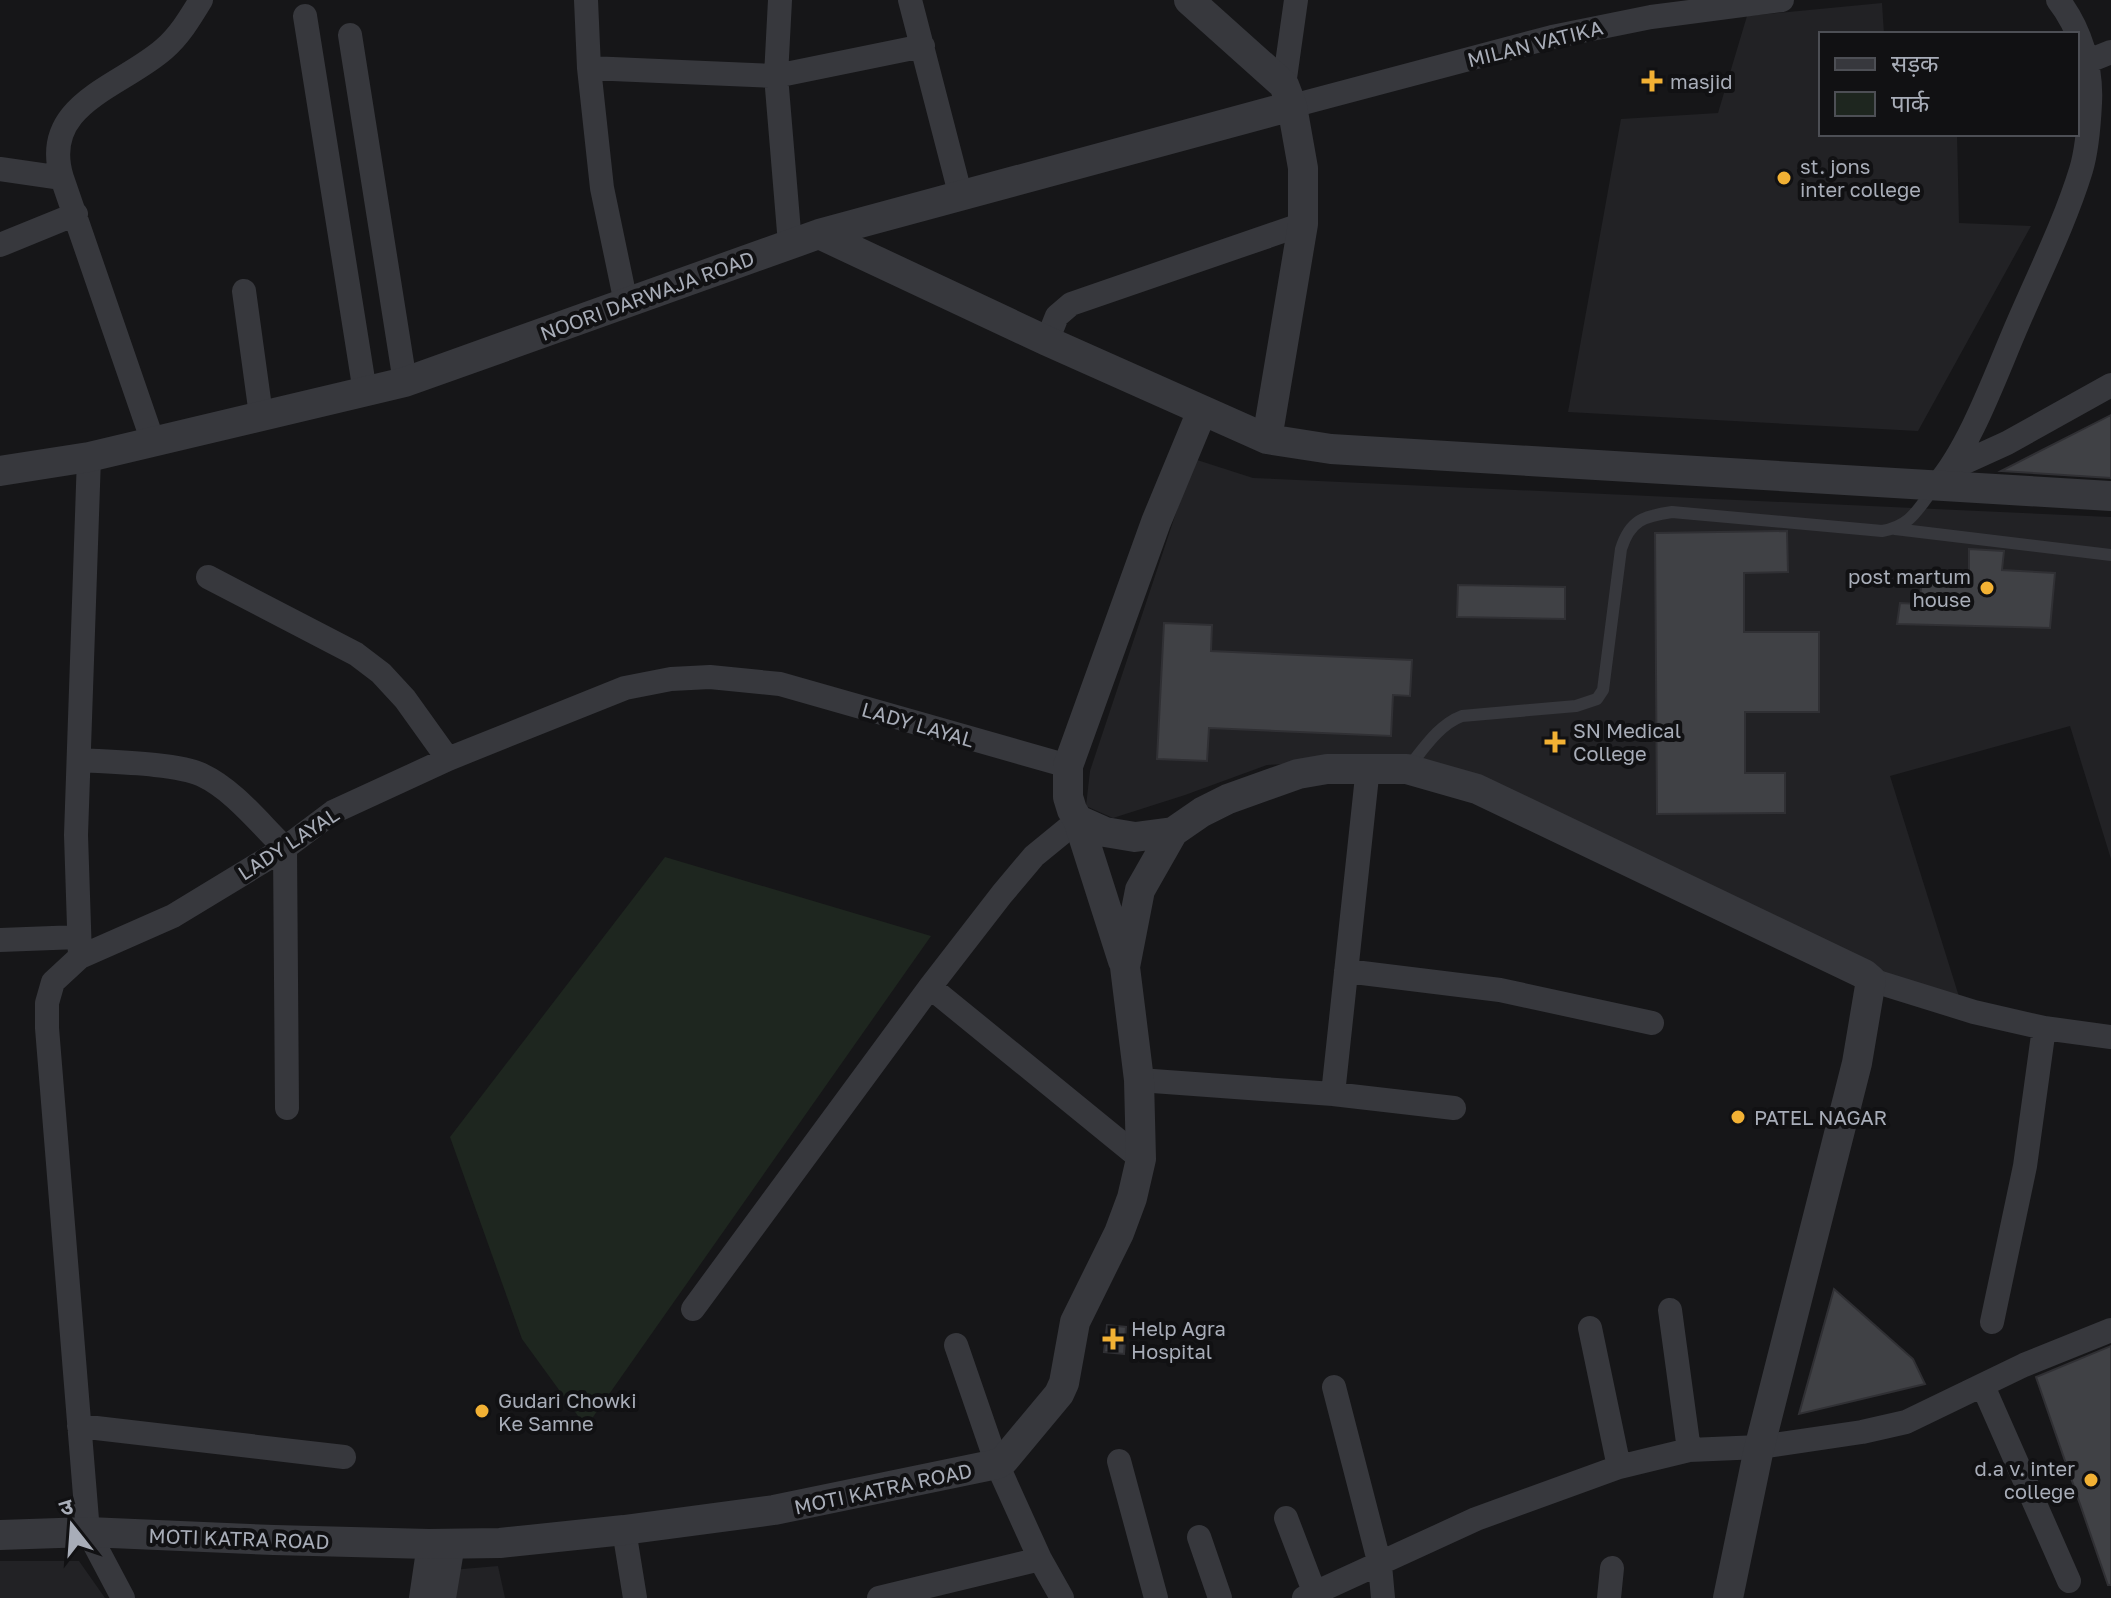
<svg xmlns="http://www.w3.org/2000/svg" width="2111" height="1598" font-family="'Golos Text','Noto Sans Devanagari',sans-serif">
<rect width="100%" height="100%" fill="#161618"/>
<!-- built -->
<path fill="#222225" d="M1882,3L1884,34H1821V134H1957L1959,223L2031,226L1918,431L1568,412L1621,119L1718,113L1747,16Z
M1194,459L1253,478L2111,517V859L2070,726L1890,776L1961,1003L1897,986L1400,759L1267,765L1185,795L1113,818L1086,806L1090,771Z
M0,1561H79L105,1598H0Z
M498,1566L505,1598H451V1570Z"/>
<!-- green -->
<path fill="#1e261f" d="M665,857L931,936L586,1427L522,1339L450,1137Z"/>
<!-- building -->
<path fill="#404145" stroke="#303034" stroke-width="2" d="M2111,415V478L2001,471Z
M1787,531L1788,572L1744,573V632H1819V712H1745V773H1785V813L1657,814L1655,533Z
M1969,549L2004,551L2002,570L2055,573L2050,628L1897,624L1900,603L1919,604L1923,572L1969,571Z
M1458,585L1565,587V619L1457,617Z
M1164,623L1212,625L1211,651L1412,660L1410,696L1393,695L1391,736L1209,728L1207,761L1157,759Z
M1834,1289L1913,1359L1925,1384L1799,1414Z
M1107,1325L1126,1327L1124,1354L1104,1352Z
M2111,1346V1585H2108L2036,1377Z"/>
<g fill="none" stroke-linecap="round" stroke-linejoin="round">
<!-- service -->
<path stroke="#37383d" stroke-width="12" d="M1895,529L2111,555
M1407,769C1423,750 1438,725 1462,716L1576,706L1597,699L1603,690L1621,549C1630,520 1644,516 1672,512L1882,531C1911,526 1917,510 1934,488"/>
<!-- minor -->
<path stroke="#37383d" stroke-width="24" d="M586,0L589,68L602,188L626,303
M780,0L776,76L790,244
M910,0L961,197
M305,16L365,392
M350,35L405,382
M2086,62L2111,52
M589,68L776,76L923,46
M1284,85L1296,0
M1292,106L1552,37L1651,17L1782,0
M0,169L62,178
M0,245L76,214
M244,291L261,415
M1047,341L1057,316L1071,304L1303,224
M153,442L62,178C39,104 121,87 164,49C180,35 190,18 201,0
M1952,468L2007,443L2111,385
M1936,486C1970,448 1997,371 2018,323C2040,272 2065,222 2081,170C2087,150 2089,124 2090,103C2092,67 2080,28 2058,0
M208,577L356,654L381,673L405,699L448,759
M79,760C109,762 177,763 202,775C234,790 260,824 285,848L287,1108
M0,940L79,937
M80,957L76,835L89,457
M1346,971L1500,990L1652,1023
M1871,980L1974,1012L2044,1028L2111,1037
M930,987L1141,1159
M1139,1080L1333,1094L1454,1108
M1333,1094L1368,767
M693,1309L930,987L1002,894L1034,856L1078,820
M1670,1310L1689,1450
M1992,1322L2025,1166L2044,1028
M1590,1328L1619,1467
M956,1345L997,1464L1040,1559L1062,1598
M1983,1386L2069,1581
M1334,1387L1380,1565L1383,1598
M79,1426L344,1457
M1119,1461L1156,1598
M1286,1518L1315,1594
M624,1530L635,1598
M1199,1537L1220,1598
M123,1598L88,1532L47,1028V1003L53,982L80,957L173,916L285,848L333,812L448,759L625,688L671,679L710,677L780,684L1068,766
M421,1598L429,1544
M444,1598L453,1544
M879,1598L1040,1559
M1304,1598L1476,1519L1619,1467L1689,1450L1760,1447L1862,1432L1906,1422L2024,1365L2111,1330
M1609,1598L1612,1568"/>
<!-- tertiary -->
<path stroke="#37383d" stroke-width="30" d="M1189,0L1284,85L1292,106L1303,168V224L1267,439
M819,234L1047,341L1267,439L1331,449L2111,496
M1202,411L1156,522L1068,766V797L1072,810L1078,820L1105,832L1135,837L1173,832L1202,812L1228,799L1298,774L1327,769H1407L1477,789L1864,974L1871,980L1857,1063L1758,1453L1728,1598
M0,471L89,457L405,382L819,234L1292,106
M1078,820L1123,961
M0,1535L88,1532L274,1540L429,1544L500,1543L624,1530L774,1510L997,1464L1004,1460L1059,1394L1064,1383L1075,1322L1119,1233L1132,1198L1141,1159L1139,1080L1125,967L1140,890L1173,832"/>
</g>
<!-- markers -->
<g fill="#f2b134" stroke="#111113" stroke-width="3">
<path d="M1648 69h8v8h8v8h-8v8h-8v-8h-8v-8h8z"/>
<circle cx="1784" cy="178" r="8"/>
<circle cx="1987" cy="588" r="8"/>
<path d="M1551 730h8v8h8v8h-8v8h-8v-8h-8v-8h8z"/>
<circle cx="1738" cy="1117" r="8"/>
<path d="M1109 1327h8v8h8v8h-8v8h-8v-8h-8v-8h8z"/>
<circle cx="482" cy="1411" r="8"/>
<circle cx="2091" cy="1480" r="8"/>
</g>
<g text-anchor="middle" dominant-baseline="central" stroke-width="8" stroke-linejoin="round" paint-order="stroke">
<!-- street labels -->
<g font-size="20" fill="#a8adb8" stroke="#111113">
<text transform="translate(1535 43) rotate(-14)">MILAN VATIKA</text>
<text transform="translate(647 295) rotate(-20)">NOORI DARWAJA ROAD</text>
<text transform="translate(918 724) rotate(16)">LADY LAYAL</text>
<text transform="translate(288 843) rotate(-33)">LADY LAYAL</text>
<text transform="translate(883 1488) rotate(-12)">MOTI KATRA ROAD</text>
<text transform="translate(239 1538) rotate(2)">MOTI KATRA ROAD</text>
</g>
<!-- poi labels -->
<g font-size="20" fill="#a8adb8" stroke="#111113" text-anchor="start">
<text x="1670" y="81">masjid</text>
<text x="1800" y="166">st. jons<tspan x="1800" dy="23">inter college</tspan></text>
<text x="1971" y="576" text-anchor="end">post martum<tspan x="1971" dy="23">house</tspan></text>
<text x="1573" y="730">SN Medical<tspan x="1573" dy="23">College</tspan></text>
<text x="1754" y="1117">PATEL NAGAR</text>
<text x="1131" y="1328">Help Agra<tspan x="1131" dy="23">Hospital</tspan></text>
<text x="498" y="1400">Gudari Chowki<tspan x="498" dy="23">Ke Samne</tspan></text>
<text x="2075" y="1468" text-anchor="end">d.a v. inter<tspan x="2075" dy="23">college</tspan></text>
</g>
</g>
<!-- legend -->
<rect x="1819" y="32" width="260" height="104" fill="#111113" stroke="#4d4f55" stroke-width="2"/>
<rect x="1835" y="58" width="40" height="12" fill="#37383d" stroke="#4d4f55" stroke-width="2"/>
<text x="1891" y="72" font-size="24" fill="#a8adb8">सड़क</text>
<rect x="1835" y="92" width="40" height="24" fill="#1e261f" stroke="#4d4f55" stroke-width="2"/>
<text x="1891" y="112" font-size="24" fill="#a8adb8">पार्क</text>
<!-- north arrow -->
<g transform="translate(72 1526) rotate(343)" stroke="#111113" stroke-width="6" paint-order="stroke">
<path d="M0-6L14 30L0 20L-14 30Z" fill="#a8adb8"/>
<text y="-12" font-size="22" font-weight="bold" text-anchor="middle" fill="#a8adb8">उ</text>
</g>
</svg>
